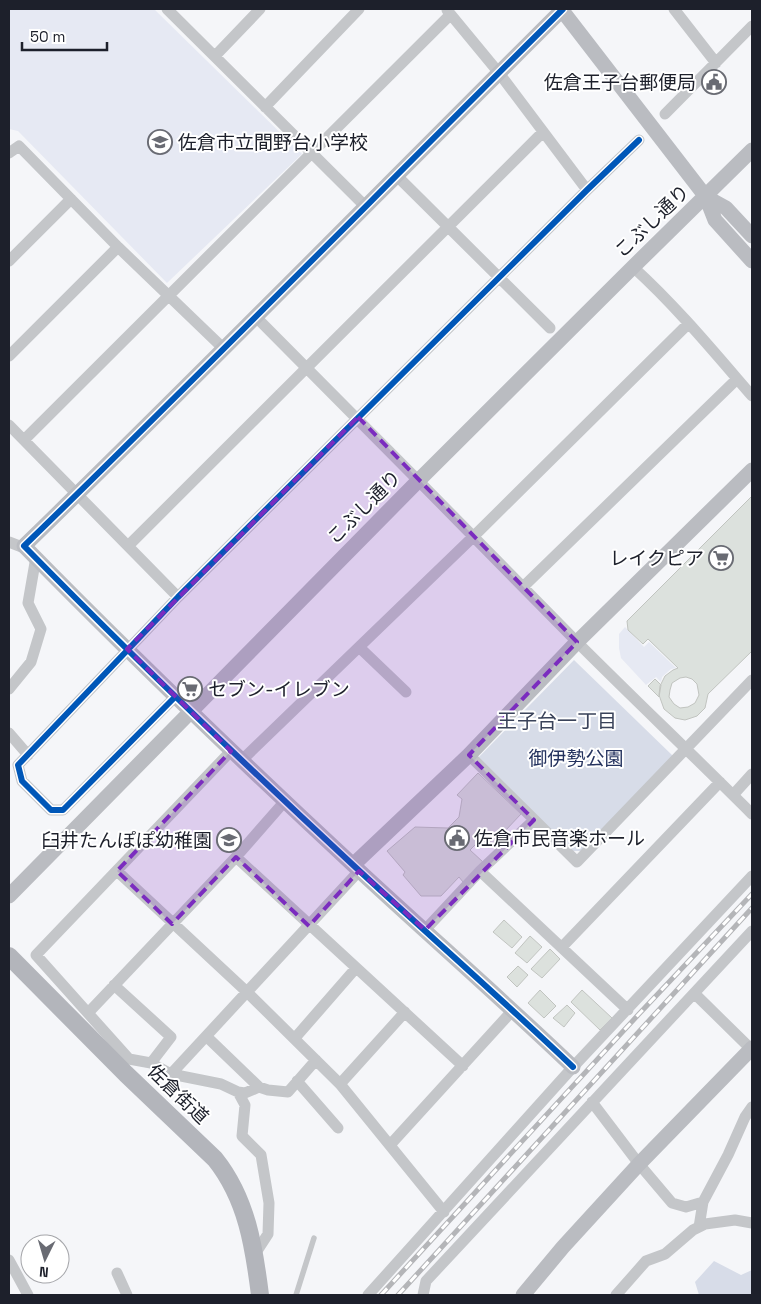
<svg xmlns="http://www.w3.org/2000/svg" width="761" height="1304" font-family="'Space Grotesk','Noto Sans JP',sans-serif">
<rect width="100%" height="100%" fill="#f5f6f9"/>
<!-- built -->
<path fill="#e6e9f3" d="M9,9H154L302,154L167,283L18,131L9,129Z
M625,627L644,647L649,642L676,668L671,669L662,677L661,682L656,677L646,685L621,658L619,648V634Z"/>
<!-- green -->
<path fill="#d7dce8" d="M574,660L673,756L581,851H572L477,759Z
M714,1261L741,1275L752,1270V1295H699L695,1282Z"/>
<!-- building -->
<path fill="#dce1dd" stroke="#c1c4c0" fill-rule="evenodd" d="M752,496V651L708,694L705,708L697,716L685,720L675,718L664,709L659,695L660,686L665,676L673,670L678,668L648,639L643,644L628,630L627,621ZM686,677L692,679L697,684L699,695L695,703L688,707L680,708L674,704L669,697L670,690L672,683L680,678Z
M655,679L661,685L659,697L648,686Z
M478,773L521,814L489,848L480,840L470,850L483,862L463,882L459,877L441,896H421L403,875L405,872L387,851L415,827L448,828L459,817L462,799L457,795Z
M504,920L522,937L512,948L493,932Z
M530,936L542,947L527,963L515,953Z
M550,949L560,959L542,978L531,969Z
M518,966L528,975L517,987L507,977Z
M540,990L556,1006L544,1018L528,1003Z
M582,990L612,1018L600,1030L571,1002Z
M567,1005L575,1013L564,1027L553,1018Z"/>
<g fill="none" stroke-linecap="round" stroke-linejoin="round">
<!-- lane -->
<path stroke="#c4c6c9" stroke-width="5.5" d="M296,1295L314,1238"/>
<!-- street -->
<path stroke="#c4c6c9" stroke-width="11" d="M167,9L365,206
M674,9L716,63
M447,10L499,73L587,190
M215,56L260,9
M265,107L359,9
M665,114L752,26
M9,153L19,146L118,247L223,348
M396,175L550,328
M9,261L71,199
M633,267C676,306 714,352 752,396
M256,317C364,425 470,533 577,642C635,700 694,756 752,814
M9,356L118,247
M9,425L178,597
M24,440L450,15
M9,542L27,549
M128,546L542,133
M524,586L737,379
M359,647L406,692
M9,689L31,662L41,629L28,603L36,557
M175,697L63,810H51L22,781L18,765L178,597L587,190L639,140
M9,733L28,755
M231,751L36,955L129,1059L151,1063L171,1074L221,1084L238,1092L245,1093L259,1087
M469,755L577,862L752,680
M241,761L474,536L688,324
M733,795L752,774
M236,857L463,1066
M117,871L248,993L340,1084L444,1212
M480,871L628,1010
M425,930L480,871L534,820
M562,947L720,782
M114,985L171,1037L151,1063
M695,994L751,1049
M88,1013L236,857L285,801
M207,1037L259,1087L268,1090L288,1092L316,1060
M295,1038L356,968
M171,1074L359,871
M297,1081L338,1128
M340,1084L405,1012
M238,1092L245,1105L242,1136L261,1155L269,1203L268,1234L255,1254
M592,1102L639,1164L672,1203L686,1207L703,1202
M390,1145L513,1010
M699,1227L703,1202L728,1155L745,1117L752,1107
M9,1260L28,1295
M117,1273L127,1295
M368,1295L573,1067L752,876
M423,1295L426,1281L752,931
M616,1295L646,1261L665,1254L693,1230L705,1224L735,1220L752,1223"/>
<!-- secondary -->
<path stroke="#babcc1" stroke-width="15" d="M561,9L706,197L715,220L752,261
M563,9C383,188 206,369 24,546C131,655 240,760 352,864C425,932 501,998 573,1067
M706,197L726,208L752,236
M353,865L469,755L577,642L752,470
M9,896L418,481L633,267L752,150
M523,1295L563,1247L639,1164L752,1048"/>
<!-- primary -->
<path stroke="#b3b5bb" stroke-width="18" d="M9,956L126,1074L215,1159C247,1199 254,1247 260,1295"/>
<defs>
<path id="rail" d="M381,1295L638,1015L752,894
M398,1295L752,908"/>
</defs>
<!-- rail casing -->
<use href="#rail" stroke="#b4b5b8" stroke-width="5"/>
<!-- rail -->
<use href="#rail" stroke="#fff" stroke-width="3" stroke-dasharray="9" stroke-linecap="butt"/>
<defs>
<path id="cycleway" d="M563,9C383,188 206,369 24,546C131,655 240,760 352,864C425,932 501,998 573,1067
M175,697L63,810H51L22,781L18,765L178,597L587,190L639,140"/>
</defs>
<!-- cycleway casing -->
<use href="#cycleway" stroke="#fff" stroke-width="9"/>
<!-- cycleway -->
<use href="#cycleway" stroke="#0057b8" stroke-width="6"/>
</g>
<!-- marked area -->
<path fill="#7b2cbf" fill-opacity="0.2" stroke="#7b2cbf" stroke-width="4" stroke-dasharray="10 6" stroke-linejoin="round" d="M358,417L577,642L469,755L534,820L425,930L359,871L309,926L236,857L172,924L117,871L231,751L127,649Z"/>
<!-- icons -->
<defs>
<symbol id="civic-ring" viewBox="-11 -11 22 22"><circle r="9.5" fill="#fff" stroke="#696b73" stroke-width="1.5"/><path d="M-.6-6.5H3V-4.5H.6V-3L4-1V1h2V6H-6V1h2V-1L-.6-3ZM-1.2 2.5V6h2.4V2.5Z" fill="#696b73"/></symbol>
<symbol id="school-ring" viewBox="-11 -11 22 22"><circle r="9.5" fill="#fff" stroke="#696b73" stroke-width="1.5"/><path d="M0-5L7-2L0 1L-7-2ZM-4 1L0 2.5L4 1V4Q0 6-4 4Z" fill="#696b73"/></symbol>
<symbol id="supermarket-ring" viewBox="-11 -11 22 22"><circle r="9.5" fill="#fff" stroke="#696b73" stroke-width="1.5"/><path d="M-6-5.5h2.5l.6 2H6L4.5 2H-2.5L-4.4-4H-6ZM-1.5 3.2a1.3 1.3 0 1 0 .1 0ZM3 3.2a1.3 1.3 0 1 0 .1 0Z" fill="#696b73"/></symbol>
</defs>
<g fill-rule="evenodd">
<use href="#civic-ring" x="700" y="68" width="28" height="28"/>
<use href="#school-ring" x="146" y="128" width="28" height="28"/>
<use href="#supermarket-ring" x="707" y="544" width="28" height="28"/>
<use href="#supermarket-ring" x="176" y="675" width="28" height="28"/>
<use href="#civic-ring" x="443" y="824" width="28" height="28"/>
<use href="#school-ring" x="215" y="826" width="28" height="28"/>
</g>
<g text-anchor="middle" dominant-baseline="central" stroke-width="4" stroke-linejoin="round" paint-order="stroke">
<!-- poi labels -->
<g font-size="19" fill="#1d202b" stroke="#fff" text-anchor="end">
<text x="696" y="82">佐倉王子台郵便局</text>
<text x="178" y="142" text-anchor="start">佐倉市立間野台小学校</text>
<text x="704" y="558">レイクピア</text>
<text x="208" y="689" text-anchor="start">セブン-イレブン</text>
<text x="474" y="838" text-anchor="start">佐倉市民音楽ホール</text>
<text x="212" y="840">臼井たんぽぽ幼稚園</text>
</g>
<!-- street labels -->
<g font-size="19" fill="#1d202b" stroke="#fff">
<text transform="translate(652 221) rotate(-44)">こぶし通り</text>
<text transform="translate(364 507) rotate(-45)">こぶし通り</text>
<text transform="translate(178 1094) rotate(44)">佐倉街道</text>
</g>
<!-- park labels -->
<g font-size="19" fill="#25335f" stroke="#fff">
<text x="576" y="758">御伊勢公園</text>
</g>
<!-- neighbourhood labels -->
<g font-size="20" fill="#3a435a" stroke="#fff">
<text x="557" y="721">王子台一丁目</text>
</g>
</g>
<!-- border -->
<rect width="761" height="1304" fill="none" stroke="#1d202b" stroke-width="20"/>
<!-- north arrow -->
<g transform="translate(45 1259) rotate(185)"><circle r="24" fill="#ffffff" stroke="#a5a6aa"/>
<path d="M0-4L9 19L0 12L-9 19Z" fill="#696b73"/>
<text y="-8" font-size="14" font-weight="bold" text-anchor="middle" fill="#1d202b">N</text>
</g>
<!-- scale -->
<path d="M22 42v8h85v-8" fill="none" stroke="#1d202b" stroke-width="2.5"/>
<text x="30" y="42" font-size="15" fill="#1d202b" stroke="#ffffff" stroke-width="4" paint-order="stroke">50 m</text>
</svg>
